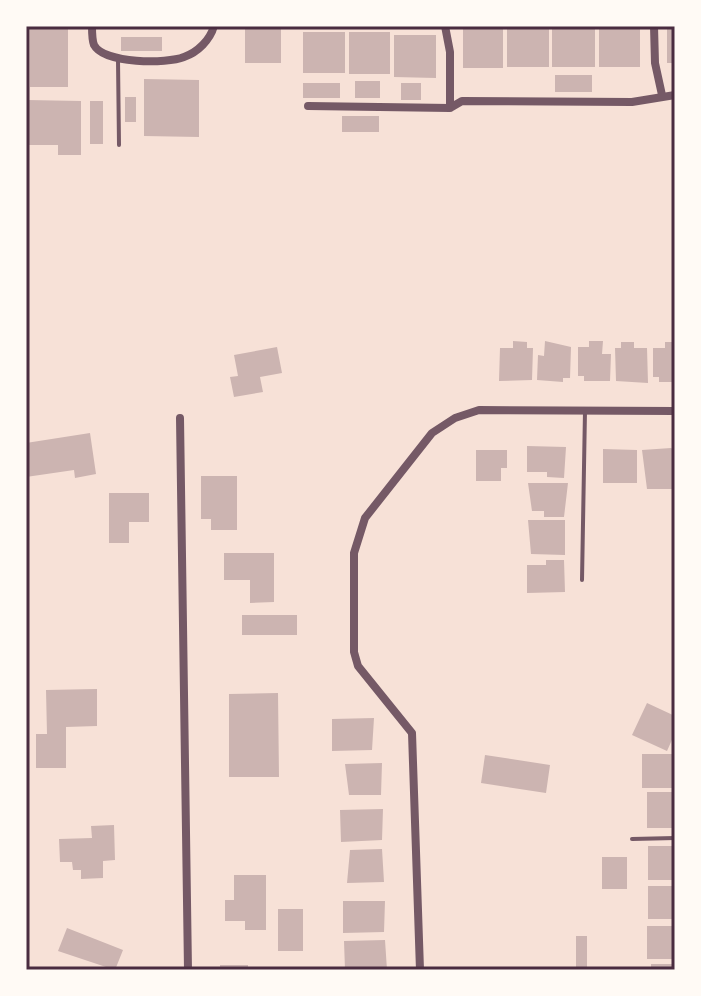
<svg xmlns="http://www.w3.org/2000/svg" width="701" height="996" font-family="Signika,sans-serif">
<rect width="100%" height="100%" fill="#f7e1d7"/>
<!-- building -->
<path fill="#ccb4b1" d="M30,26H68V87H30Z
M463,26H503V68H463Z
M507,26H549V67H507Z
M552,26H595V67H552Z
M599,26H640V67H599Z
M667,26H675V63H667Z
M245,28H281V63H245Z
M303,32H345V73H303Z
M349,32H390V74H349Z
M394,35H436V78L394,77Z
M121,37H162V51H121Z
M555,75H592V92H555Z
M144,79L199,80V137L144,136Z
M355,81H380V98H355Z
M303,83H340V98H303Z
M401,83H421V100H401Z
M125,97H136V122H125Z
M27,100L81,101V155H58V145H27Z
M90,101H103V144H90Z
M342,116H379V132H342Z
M513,341L527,342V348H533L532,380L499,381L500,348H513Z
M545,341L571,347L570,378H563V382L537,380L538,355L544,356Z
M589,341H603L602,354H611L610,381H584V376H578V347H589Z
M621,342H634V348H647L648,383L616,381L615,348H621Z
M665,342H675V382H659V377H653V348H665Z
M277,347L282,373L260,377L263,392L234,397L230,377L238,376L234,355Z
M90,433L96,474L75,478L74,470L26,477V443Z
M527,446L566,447L564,478L547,477V472H527Z
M671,448L675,450L674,489H647L642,450Z
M603,449L637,450V483H603Z
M476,450H507V468H501V481H476Z
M201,476H237V530H211V519H201Z
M528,483H568L564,517H544V511H532Z
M109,493H149V522H129V543H109Z
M528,520H565V555L531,554Z
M224,553H274V602L250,603V580H224Z
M546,560H564L565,592L527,593V565H546Z
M242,615H297V635H242Z
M97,689V726L66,727V768H36V734H47L46,690Z
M278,693L279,777H229V694Z
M647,703L675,716V733L667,751L632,735Z
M374,718L372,750L332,751V719Z
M642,754H675V788H642Z
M485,755L550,765L546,793L481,783Z
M382,763L381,795H349L345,764Z
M647,792H675V828H647Z
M383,809L382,840L341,842L340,810Z
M114,825L115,860L103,861V878L81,879V870H73L72,862H60L59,839L92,838L91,826Z
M648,846H675V880H648Z
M382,849L384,882L347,883L350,850Z
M602,857H627V889H602Z
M234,875H266V930H245V921H225V900H234Z
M648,886H675V919H648Z
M343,901H385L384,932L343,933Z
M278,909H303V951H278Z
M647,926H675V959H647Z
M67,928L123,950L115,970L58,951Z
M576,936H587V970H576Z
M385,940L387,970H345L344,941Z
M651,964H675V970H651Z
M220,965H248V970H220Z"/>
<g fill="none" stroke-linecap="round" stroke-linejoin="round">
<!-- service -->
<path stroke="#755966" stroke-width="4" d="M118,60L119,145
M582,580L585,411
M632,839L675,838"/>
<!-- minor -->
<path stroke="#755966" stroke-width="8" d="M92,26C92,31 92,40 94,45C104,64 167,64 184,57C198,52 210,40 214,26
M445,26L450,52V108
M654,26L655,63L662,95
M308,106L450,108L462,101L632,102L675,95
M180,418L188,970
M420,970L412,733L358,666L354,652V553L365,518L432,433L455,418L479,410L675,411"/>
</g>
<!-- border -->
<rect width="701" height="996" fill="none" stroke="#fffaf5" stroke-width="56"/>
<rect x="28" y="28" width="645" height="940" fill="none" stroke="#4a2c40" stroke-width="3"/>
</svg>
